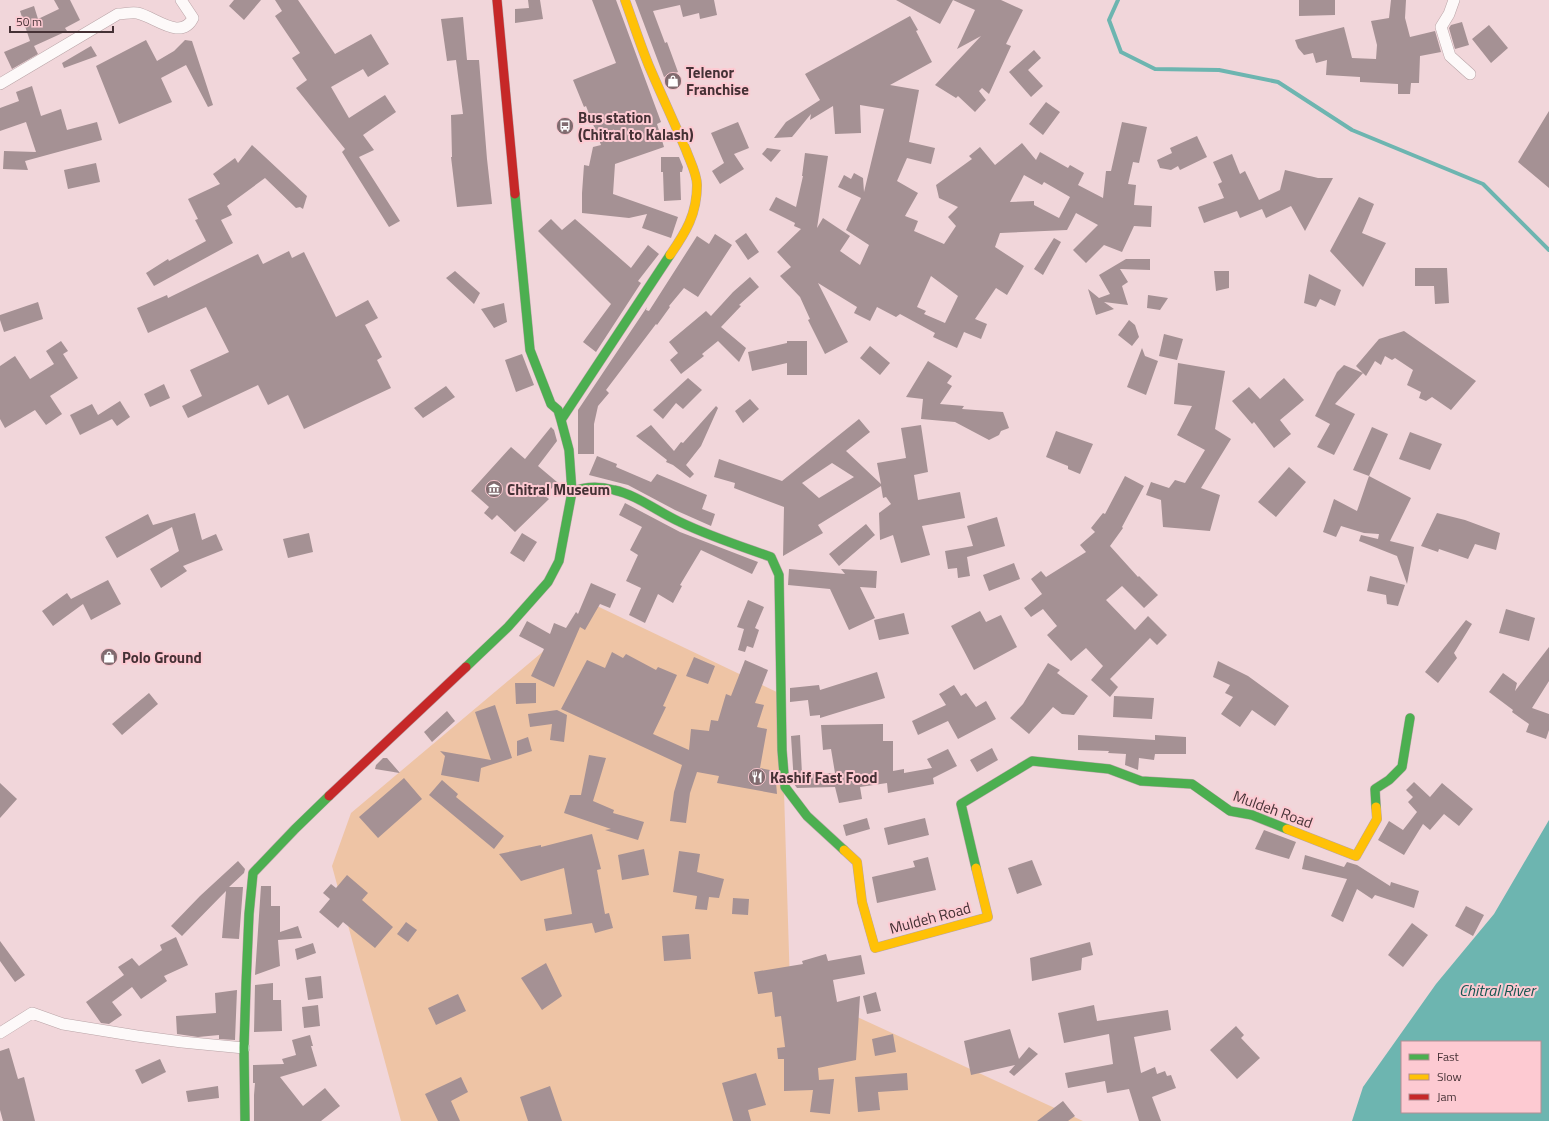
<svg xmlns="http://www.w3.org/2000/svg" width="1549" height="1121" font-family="'Titillium Web',sans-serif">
<rect width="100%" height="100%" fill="#f1d6da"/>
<!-- green -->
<path fill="#eec4a5" d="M597,606L781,694L790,986L1083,1121H401L332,866L351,813Z"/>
<!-- water -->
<path fill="#6db5b0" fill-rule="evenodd" d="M1549,820V1121H1352L1363,1087L1436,984L1494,914ZM1402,1042H1540V1112H1402Z"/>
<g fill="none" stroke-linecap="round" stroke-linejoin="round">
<!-- stream -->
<path stroke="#6db5b0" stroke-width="4" d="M1118,0L1109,20L1121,52L1155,69L1219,70L1278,82L1352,130L1483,184L1549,250"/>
</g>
<!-- building -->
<path fill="#a59194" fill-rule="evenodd" d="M54,0H70L80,20L65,28L67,31L34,46L38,54L12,69L4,52L30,41L20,11L34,6L38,19L59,9Z
M234,0H261L244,20L229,6Z
M275,0H298L335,54L371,34L389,64L368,77L363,69L331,87L349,118L385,95L396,112L363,135L374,150L359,157L400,221L389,227L342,152L345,149L296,88L307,80L292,58L300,53L275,16L282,11Z
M528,0H540L543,19L515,23V9L529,8Z
M592,0H616L661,122L657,124L664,147L615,164L613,194L678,217L671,238L642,228L647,214L629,218L582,213V193L584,165L589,166L593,147L601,145L586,106L584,107L573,80L616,63Z
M635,0H714L717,15L700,19L699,13L683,17L680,5L653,11L665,43L667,42L678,72L664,77Z
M896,0H1001L1023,10L1006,44L1011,46L989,94L982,88L979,91L986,100L975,112L958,96L956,98L935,85L981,36L957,49L975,10L953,0L940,24Z
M1299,0H1335V15L1299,16Z
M1391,0H1406L1405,18L1410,37L1435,31L1441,52L1420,56L1419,83H1411L1410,94H1398V84L1360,82V77L1326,75L1327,60L1316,63L1313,53L1304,55L1298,48L1295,40L1344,27L1352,58L1376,59L1377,45L1371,21L1389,18Z
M910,16L918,30L916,31L932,62L890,85L919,90L909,142L935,148L931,164L907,158L897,181L918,193L905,216L918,221L914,231L944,244L956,226L948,217L958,207L939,198L936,185L972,159L969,156L980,147L995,165L1022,143L1036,160L1040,152L1068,168L1070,165L1084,173L1078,185L1103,198L1106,171H1111L1122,122L1147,127L1139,163L1133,162L1128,184L1136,185L1134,205L1152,206L1151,227L1134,226L1122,252L1104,245L1086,263L1073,250L1098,225L1076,213L1067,230L1000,233L995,247L1024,266L1007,295L996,288L975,319L987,324L981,339L964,332L957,348L933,337L935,333L900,314L896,317L877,307L870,321L854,313L857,307L818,283L848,342L825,354L808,320L810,319L800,297L780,276L791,267L777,252L801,229L794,226L795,223L769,210L776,197L796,207L803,176H802L805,153L828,156L817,228L823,218L850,236L840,251L860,265L869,245L846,230L861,198L838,187L844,175L851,179L854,173L863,178L864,192L884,109L860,105L861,133L835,134L833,106L810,120L811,114L792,137L774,138L786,122L820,100L805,74ZM1024,175L1042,185L1044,182L1070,197L1059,218L1034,205V201L1010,202ZM931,276L958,296L945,323L924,314L926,311L917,307Z
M463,17L467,60H479L487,159L492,204L457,207L451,157H452L451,115L463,114L456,60L447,61L441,19Z
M1462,22L1469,45L1455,49L1449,28L1451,25Z
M1489,25L1508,48L1491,63L1472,39Z
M146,40L157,61L174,51L185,40L192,41L213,105L208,107L186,65L161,78L172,102L119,124L96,66Z
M91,46L97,56L64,68L62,63Z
M1034,50L1041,58L1028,70L1043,86L1031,97L1009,72Z
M32,86L41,116L61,109L67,130L97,122L102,140L25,161L28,170L3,169L4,151L36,152L26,122L0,131V108L19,101L16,92Z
M1046,102L1060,112L1043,135L1029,124Z
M1549,111V188L1518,162Z
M738,122L749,148L734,154L744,169L720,184L712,171L724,163L711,133Z
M1197,136L1207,157L1180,170L1178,166L1171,170L1160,168L1157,160L1172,153L1170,148Z
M252,145L307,196L303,209L300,207L296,208L265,178L227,206L232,215L221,220L233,243L154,286L146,273L168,259L169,261L206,241L195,220L198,219L188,199L220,184L213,174L235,158L238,163Z
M767,148L781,150L771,162L762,154Z
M1232,154L1240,174L1245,171L1259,200L1280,190L1285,170L1318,178H1333L1305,231L1291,206L1266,218L1262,209L1240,218L1237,211L1204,223L1198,207L1224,198L1218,184L1222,182L1213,162Z
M661,157H679L683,167L682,172H680L681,200L664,201L663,172H661Z
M96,163L100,182L68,189L64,170Z
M1359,197L1374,204L1362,233L1386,243L1363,287L1330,251Z
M551,219L562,230L575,219L631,268L648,245L659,254L638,281L641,283L596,352L583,342L611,304L538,231Z
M746,233L759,252L748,260L735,241Z
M715,234L732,245L698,297L684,288L669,306L670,307L657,325L656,324L606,390L609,393L598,406L594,424V454H578V410L647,307L646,310L649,311L697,236L709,244Z
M1054,238L1061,242L1043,275L1034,269Z
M289,251L292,258L304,252L336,317L368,300L378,318L365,325L382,357L377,360L391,388L304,429L288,395L268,405L258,385L188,418L182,406L202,396L190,370L229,352L206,307L148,333L137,308L167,295L168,298L258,254L263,264Z
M1126,259H1150V270L1120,269L1128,282L1122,286L1128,305L1104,302L1114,309L1096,315L1088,289L1099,298L1110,294L1099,275Z
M1415,268H1447L1449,303L1435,304L1434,286H1415Z
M455,271L480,293L474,304L446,278Z
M1214,271H1229V288L1216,291Z
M1309,274L1341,290L1335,306L1320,299L1316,307L1304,303Z
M750,277L759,287L739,305L741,306L721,327L746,348L739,362L718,341L702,354L704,356L681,374L670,360L678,353L669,342L706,311L711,316L733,292Z
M1148,295L1168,298L1160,310L1147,308Z
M38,302L43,319L4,332L0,320V315Z
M504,303L507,322L494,328L481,309Z
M1129,320L1135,325L1139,337L1132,346L1118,335Z
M1404,331L1476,381L1451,410L1432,397L1426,401L1419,398L1421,392L1407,385L1413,370L1395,358L1392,360L1385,356L1381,365L1375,361L1366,376L1356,366L1379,339Z
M1164,334L1183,339L1177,360L1159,356Z
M61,341L68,351L63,354L78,378L50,396L62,414L46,425L35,410L5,428L0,419V366L15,356L30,379L54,364L46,351Z
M787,341H807V375H787V363L752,371L748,352L787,343Z
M870,346L890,363L880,375L860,358Z
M1142,348L1145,356L1158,361L1146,395L1127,387Z
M522,354L534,385L516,392L505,360Z
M928,361L952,376L947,383L952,386L940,404L964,406L962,409L1003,412L1009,428L1001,431L999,435L989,440L955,422L921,419L923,399L906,397Z
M1178,363L1225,371L1215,429L1231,439L1201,488L1220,495L1210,531L1163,527L1161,500L1146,495L1151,482L1169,488L1175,480L1185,483L1205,450L1177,435L1192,406L1174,404Z
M1344,365L1363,373L1335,404L1355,414L1334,455L1317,447L1330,424L1315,416L1337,372Z
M688,378L702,390L683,409L676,403L663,419L653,410Z
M1284,378L1304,400L1280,420L1291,434L1274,448L1254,422L1252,424L1232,401L1249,387L1260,399Z
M164,384L170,398L150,407L144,394Z
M446,386L455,397L423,418L414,408Z
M750,399L759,409L743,423L735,411Z
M120,401L130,417L117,426L112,419L80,435L70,415L92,404L98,415Z
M716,406L718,408L701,446L686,465L694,474L690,478L673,465L666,462L667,460L636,436L651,425L674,451L681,442L683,443Z
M859,419L870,432L846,451L881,484L877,463L906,458L901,428L921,425L928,472L914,475L918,500L960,492L965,518L922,526L930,555L901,563L893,535L880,540L879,513L891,504L886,497L883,498L881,486L818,525L823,533L783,556L784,507L734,488L735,483L714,477L719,459L782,481ZM832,463L854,477L819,498L802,483Z
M551,427L554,430L557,441L538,466L557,482L545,496L549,499L515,532L497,515L492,520L484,513L489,507L471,491L511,447L525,459Z
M1372,427L1388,434L1369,476L1353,470Z
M1056,431L1093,444L1080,474L1068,469V466L1046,457Z
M1410,432L1442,444L1430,470L1399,459Z
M597,456L617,464L616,467L651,482L657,474L707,495L702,509L715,514L711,526L675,510L628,485L589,475Z
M1289,467L1306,482L1276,517L1258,502Z
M1125,476L1144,486L1122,527L1123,528L1110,546L1138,577L1139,576L1158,595L1144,608L1122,586L1106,600L1135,630L1148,616L1167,635L1157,645L1150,638L1110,679L1118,687L1110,697L1091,680L1103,666L1086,648L1071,661L1047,635L1057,626L1043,609L1031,617L1024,608L1042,594L1031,579L1041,571L1046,577L1086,552L1080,545L1095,532L1091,528L1103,513L1105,514Z
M1369,476L1411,498L1390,541L1414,547L1407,584L1397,556L1359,541L1361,535L1378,539L1379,534L1364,533L1341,526L1336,537L1323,532L1334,499L1357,511Z
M625,503L680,532L758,562L752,574L701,550L680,585L682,586L673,603L658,594L645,623L629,615L641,588L626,581L638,555L630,550L642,527L619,515Z
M195,513L202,540L216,534L223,550L183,566L187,571L161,588L150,569L179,551L172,527L117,558L105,537L148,514L153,525Z
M1437,513L1465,520L1500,533L1496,550L1475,544L1468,559L1439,549L1438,552L1421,546Z
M997,517L1005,546L967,557L970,576L958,578L957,568L948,569L945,551L973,546L967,526Z
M866,524L875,535L839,566L829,554Z
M309,533L313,552L288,558L283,539Z
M522,533L537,542L524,562L510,553Z
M1014,563L1020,579L989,591L983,575Z
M789,569L845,574L841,569L877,571L876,588L860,587L875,618L849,630L830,589L788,585Z
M1370,576L1405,585L1398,606L1387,604L1386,595L1367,591Z
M108,580L121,604L91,620L83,604L53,626L42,611L67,593L71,599Z
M591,583L616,594L610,608L600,604L585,630L580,627L554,687L531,676L544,649L519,636L527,621L550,634L554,623L566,628L576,612L578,614Z
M748,600L764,607L755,628L759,630L753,648L747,646L745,652L738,650L744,629L737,627Z
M1506,609L1535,618L1529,641L1499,633Z
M980,611L986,622L1001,615L1017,647L974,670L951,626Z
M904,613L909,634L879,640L874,620Z
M1466,620L1472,624L1454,653L1457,658L1438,683L1425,672Z
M1549,647V681L1532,708L1549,714V730L1546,739L1526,732L1529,724L1512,712L1513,710L1489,692L1503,673L1517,683L1515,691Z
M612,652L623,658L626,654L656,670L658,667L677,675L663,706L666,707L653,734L689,750L691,729L709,731L711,720L718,721L726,694L731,696L745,660L768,670L755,703L764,705L757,727L767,729L760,768L775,771L777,794L717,783L719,776L697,772L690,793L686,823L670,821L674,792L682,765L561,709L587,660L605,668Z
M694,657L715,666L708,684L686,676Z
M1218,661L1248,676L1289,706L1275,726L1252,710L1240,727L1221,714L1233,697L1225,693L1230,685L1213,677Z
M1048,663L1060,670L1057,673L1088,696L1074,715L1062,714L1053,707L1029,734L1010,718L1023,704Z
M877,672L885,698L820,718V715L810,716L808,700L790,702V688L819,685L820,690Z
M515,683H536V703L516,704Z
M954,685L961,696L966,693L976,707L986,701L996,719L958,739L948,721L918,735L912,721L946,705L939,694Z
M149,693L158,704L122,735L112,724Z
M1114,696L1154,698L1152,719L1113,717Z
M495,705L512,758L481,768L479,782L441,775L445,756L440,751L491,760L475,712Z
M557,710L567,715L564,742L550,740L552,724L530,727L528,714Z
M447,711L455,721L432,742L424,732Z
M883,724V741H893V771L904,769V773L932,768L927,759L948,749L957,766L933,778L934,784L888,793L887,783L860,787L862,799L839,803L835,787L797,788L794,784L791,736L800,735L802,774L835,773L831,749L823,750L821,725Z
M1078,735L1155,740V735L1186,737V754H1155L1154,760L1139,758L1138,770L1125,765L1126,754L1108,753L1109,751L1078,750Z
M528,737L532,751L517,756V741Z
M992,748L998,760L977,772L970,760Z
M589,755L606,758L593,801L614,810L613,813L644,822L638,840L605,830L611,829L564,813L570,795H581Z
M383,758H387L400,773L375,769L376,765Z
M404,778L422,799L378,838L359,817Z
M442,780L458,794L456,797L504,836L494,849L429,795Z
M1414,782L1430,797L1442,783L1473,809L1459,826L1444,814L1430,830L1423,824L1404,855L1378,840L1389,821L1403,830L1417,812L1408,802L1413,797L1406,790Z
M0,783L17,799L0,818Z
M867,818L870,829L846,836L843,825Z
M925,818L929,835L888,845L884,828Z
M1264,830L1296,842L1289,859L1255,849Z
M592,834L601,869L597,870L605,914L609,913L613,928L595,933L592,923L546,931L544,919L572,914L564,868L521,881L499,854L541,845V847Z
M644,849L649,875L622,880L618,855Z
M679,851L700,854L697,872L724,879L719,898L709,897L707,910L695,909L697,896L673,892Z
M1305,855L1344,867L1347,862L1357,865L1390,886L1391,882L1419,891L1414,908L1375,895L1372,899L1357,889L1343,922L1331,916L1347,879L1302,869Z
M928,857L936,890L877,903L872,877L915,867L913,861Z
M1032,860L1042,885L1017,894L1008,868Z
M238,861L245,869L244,873L229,887H243L239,939L222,938L226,891L182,936L171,926L200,896Z
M347,875L368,893L362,900L393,927L375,948L343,922L338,928L319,912L330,899L323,893L331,884L336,888Z
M261,886H271V906H280V932L298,926L302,938L278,940L280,966L255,975Z
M733,898L749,899L748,915L732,914Z
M1466,906L1484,915L1473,936L1455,926Z
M406,922L417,930L408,942L397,934Z
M1412,923L1428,935L1403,967L1388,955Z
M689,934L691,959L664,961L662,936Z
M176,937L188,965L164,976L167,981L141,999L132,987L112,1002L122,1015L109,1024L101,1023L86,1002L124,975L118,967L132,958L139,966L162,950L160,945Z
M0,941L25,975L15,982L0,961Z
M1090,942L1093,955L1082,958L1081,970L1032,981L1030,958Z
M313,943L316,953L297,960L295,949Z
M826,954L828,961L861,955L865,974L833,980L837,1002L860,996L856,1060L818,1068L819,1080L834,1079L830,1114L810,1112L813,1090L784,1091V1059H778L777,1048L785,1047L781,1016L775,1017L772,992L758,994L754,972L803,964L802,961Z
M546,963L562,996L542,1010L521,978Z
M321,976L323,998L308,1000L305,978Z
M273,983V1000H281L282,1031L254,1032L255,985Z
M237,990L235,1040L219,1039V1035L198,1037L177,1034L176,1016L216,1013L215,993Z
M876,992L881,1011L867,1014L863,996Z
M458,994L466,1011L436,1025L428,1008Z
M318,1005L320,1026L304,1028L302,1007Z
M1094,1005L1097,1021L1168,1010L1171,1030L1134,1037L1141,1073L1155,1067L1157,1074L1165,1071L1167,1076L1171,1075L1176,1088L1152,1097L1161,1121H1139L1129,1089L1107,1093L1105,1081L1068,1088L1065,1073L1113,1064L1109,1034L1064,1043L1058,1013Z
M1236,1026L1244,1035L1241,1038L1260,1058L1237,1079L1210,1050Z
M1010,1029L1019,1059L1029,1047L1038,1054L1014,1076L1009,1072L1015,1065L971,1075L964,1041Z
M893,1034L896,1052L875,1056L872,1039Z
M310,1035L313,1046H311L317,1066L280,1077L303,1106L325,1088L340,1106L321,1121H254V1095L255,1083H253V1065L284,1064L282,1059L296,1055L292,1040Z
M9,1048L18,1079L24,1077L35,1121H3L0,1110V1051Z
M160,1059L166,1072L142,1084L135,1070Z
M756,1073L766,1105L748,1110L751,1121H733L722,1083Z
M907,1073L908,1090L878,1092L880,1110L858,1112L855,1077Z
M461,1077L468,1092L451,1101L460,1121H438L425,1094Z
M218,1086L219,1098L188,1102L186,1091Z
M550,1086L562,1121H528L520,1097Z
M1063,1101L1075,1116L1068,1121H1037Z"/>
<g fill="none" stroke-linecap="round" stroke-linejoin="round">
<defs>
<path id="street" d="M1454,0L1449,14L1441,27L1450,56L1470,74
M0,84L118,14C124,14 131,12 137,13C154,16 181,42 193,18L181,0
M0,1033L32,1013L63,1024L137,1036L182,1042L244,1048"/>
<path id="fast" d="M515,194L530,350L551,404L558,410L561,420
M572,492C586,486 599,486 614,490C637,495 658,512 680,522C709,536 740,546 771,557L779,575L782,750L785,787L807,816L844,850
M466,667L508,627L548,582L559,561L572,492L569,450L561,420L670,255
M1376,807L1375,789L1389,780L1402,767L1410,718
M976,868L961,804L1032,761L1109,769L1141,781L1192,784L1230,811L1252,815L1287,829
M245,1121L244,1048L246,985L249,914L253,873L295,829L329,796"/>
<path id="slow" d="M625,0C633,22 640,44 649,66C661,94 674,122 686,150C690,161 697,174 697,185C697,214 686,232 670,255
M1287,829L1356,856L1377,819L1376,807
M844,850L857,862L862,902L875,948L988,917L976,868"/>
<path id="jam" d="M497,0L515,194
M329,796L466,667"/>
</defs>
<!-- street casing -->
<use href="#street" stroke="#b9a4a7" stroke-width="12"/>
<!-- fast casing -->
<use href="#fast" stroke="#b9a4a7" stroke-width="10"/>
<!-- slow casing -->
<use href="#slow" stroke="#b9a4a7" stroke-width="10"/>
<!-- jam casing -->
<use href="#jam" stroke="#b9a4a7" stroke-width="10"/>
<!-- street -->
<use href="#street" stroke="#fdf9f9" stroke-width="11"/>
<!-- fast -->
<use href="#fast" stroke="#4caf50" stroke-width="9"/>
<!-- slow -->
<use href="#slow" stroke="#ffc107" stroke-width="9"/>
<!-- jam -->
<use href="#jam" stroke="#c62828" stroke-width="9"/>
</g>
<!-- icons -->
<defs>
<symbol id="shop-disc" viewBox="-11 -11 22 22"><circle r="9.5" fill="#816b6f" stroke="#fdcad2"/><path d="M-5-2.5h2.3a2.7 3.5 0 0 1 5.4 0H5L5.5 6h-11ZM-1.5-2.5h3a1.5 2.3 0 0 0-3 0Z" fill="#fff"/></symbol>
<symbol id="bus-disc" viewBox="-11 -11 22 22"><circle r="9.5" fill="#816b6f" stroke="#fdcad2"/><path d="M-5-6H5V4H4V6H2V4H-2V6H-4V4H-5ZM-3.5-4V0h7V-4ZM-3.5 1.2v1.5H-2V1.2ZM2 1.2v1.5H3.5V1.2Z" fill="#fff"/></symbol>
<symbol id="museum-disc" viewBox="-11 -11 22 22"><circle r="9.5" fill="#816b6f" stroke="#fdcad2"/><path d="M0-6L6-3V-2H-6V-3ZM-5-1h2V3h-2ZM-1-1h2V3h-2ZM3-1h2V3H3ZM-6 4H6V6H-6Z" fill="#fff"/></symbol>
<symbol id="restaurant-disc" viewBox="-11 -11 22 22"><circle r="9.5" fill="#816b6f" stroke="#fdcad2"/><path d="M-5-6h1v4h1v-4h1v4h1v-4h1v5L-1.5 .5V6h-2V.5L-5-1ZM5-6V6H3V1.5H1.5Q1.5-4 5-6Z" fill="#fff"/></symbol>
</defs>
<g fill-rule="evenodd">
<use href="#shop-disc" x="663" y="71" width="20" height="20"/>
<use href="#bus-disc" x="555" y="116" width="20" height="20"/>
<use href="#museum-disc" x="484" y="479" width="20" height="20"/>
<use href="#shop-disc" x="99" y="647" width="20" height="20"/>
<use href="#restaurant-disc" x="747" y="767" width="20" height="20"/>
</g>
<g text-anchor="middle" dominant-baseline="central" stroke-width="4" stroke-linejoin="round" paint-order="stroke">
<!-- poi labels -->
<g font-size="15" font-weight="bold" fill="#453135" stroke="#fdcad2" text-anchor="start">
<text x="686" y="72">Telenor<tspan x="686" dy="17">Franchise</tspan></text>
<text x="578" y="117">Bus station<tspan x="578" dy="17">(Chitral to Kalash)</tspan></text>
<text x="507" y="489">Chitral Museum</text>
<text x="122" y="657">Polo Ground</text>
<text x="770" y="777">Kashif Fast Food</text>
</g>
<!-- street labels -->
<g font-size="15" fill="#453135" stroke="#fdcad2">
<text transform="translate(1273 809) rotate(20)">Muldeh Road</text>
<text transform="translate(930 918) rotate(-15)">Muldeh Road</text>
</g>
<!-- water labels -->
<g font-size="16" font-style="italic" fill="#175651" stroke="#fdcad2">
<text x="1497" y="990">Chitral River</text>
</g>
</g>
<!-- legend -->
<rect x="1401" y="1041" width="140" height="72" fill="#fdcad2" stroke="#b38d93"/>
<rect x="1409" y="1054" width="20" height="6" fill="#4caf50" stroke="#b38d93"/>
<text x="1437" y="1061" font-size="12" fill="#453135">Fast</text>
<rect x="1409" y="1074" width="20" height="6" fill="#ffc107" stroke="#b38d93"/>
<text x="1437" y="1081" font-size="12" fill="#453135">Slow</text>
<rect x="1409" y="1094" width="20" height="6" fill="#c62828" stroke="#b38d93"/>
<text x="1437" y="1101" font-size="12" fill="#453135">Jam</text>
<!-- scale -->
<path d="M10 26v6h103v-6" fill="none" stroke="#453135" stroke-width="2"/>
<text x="16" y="26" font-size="12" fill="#453135" stroke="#fdcad2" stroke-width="3" paint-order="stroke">50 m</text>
</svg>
